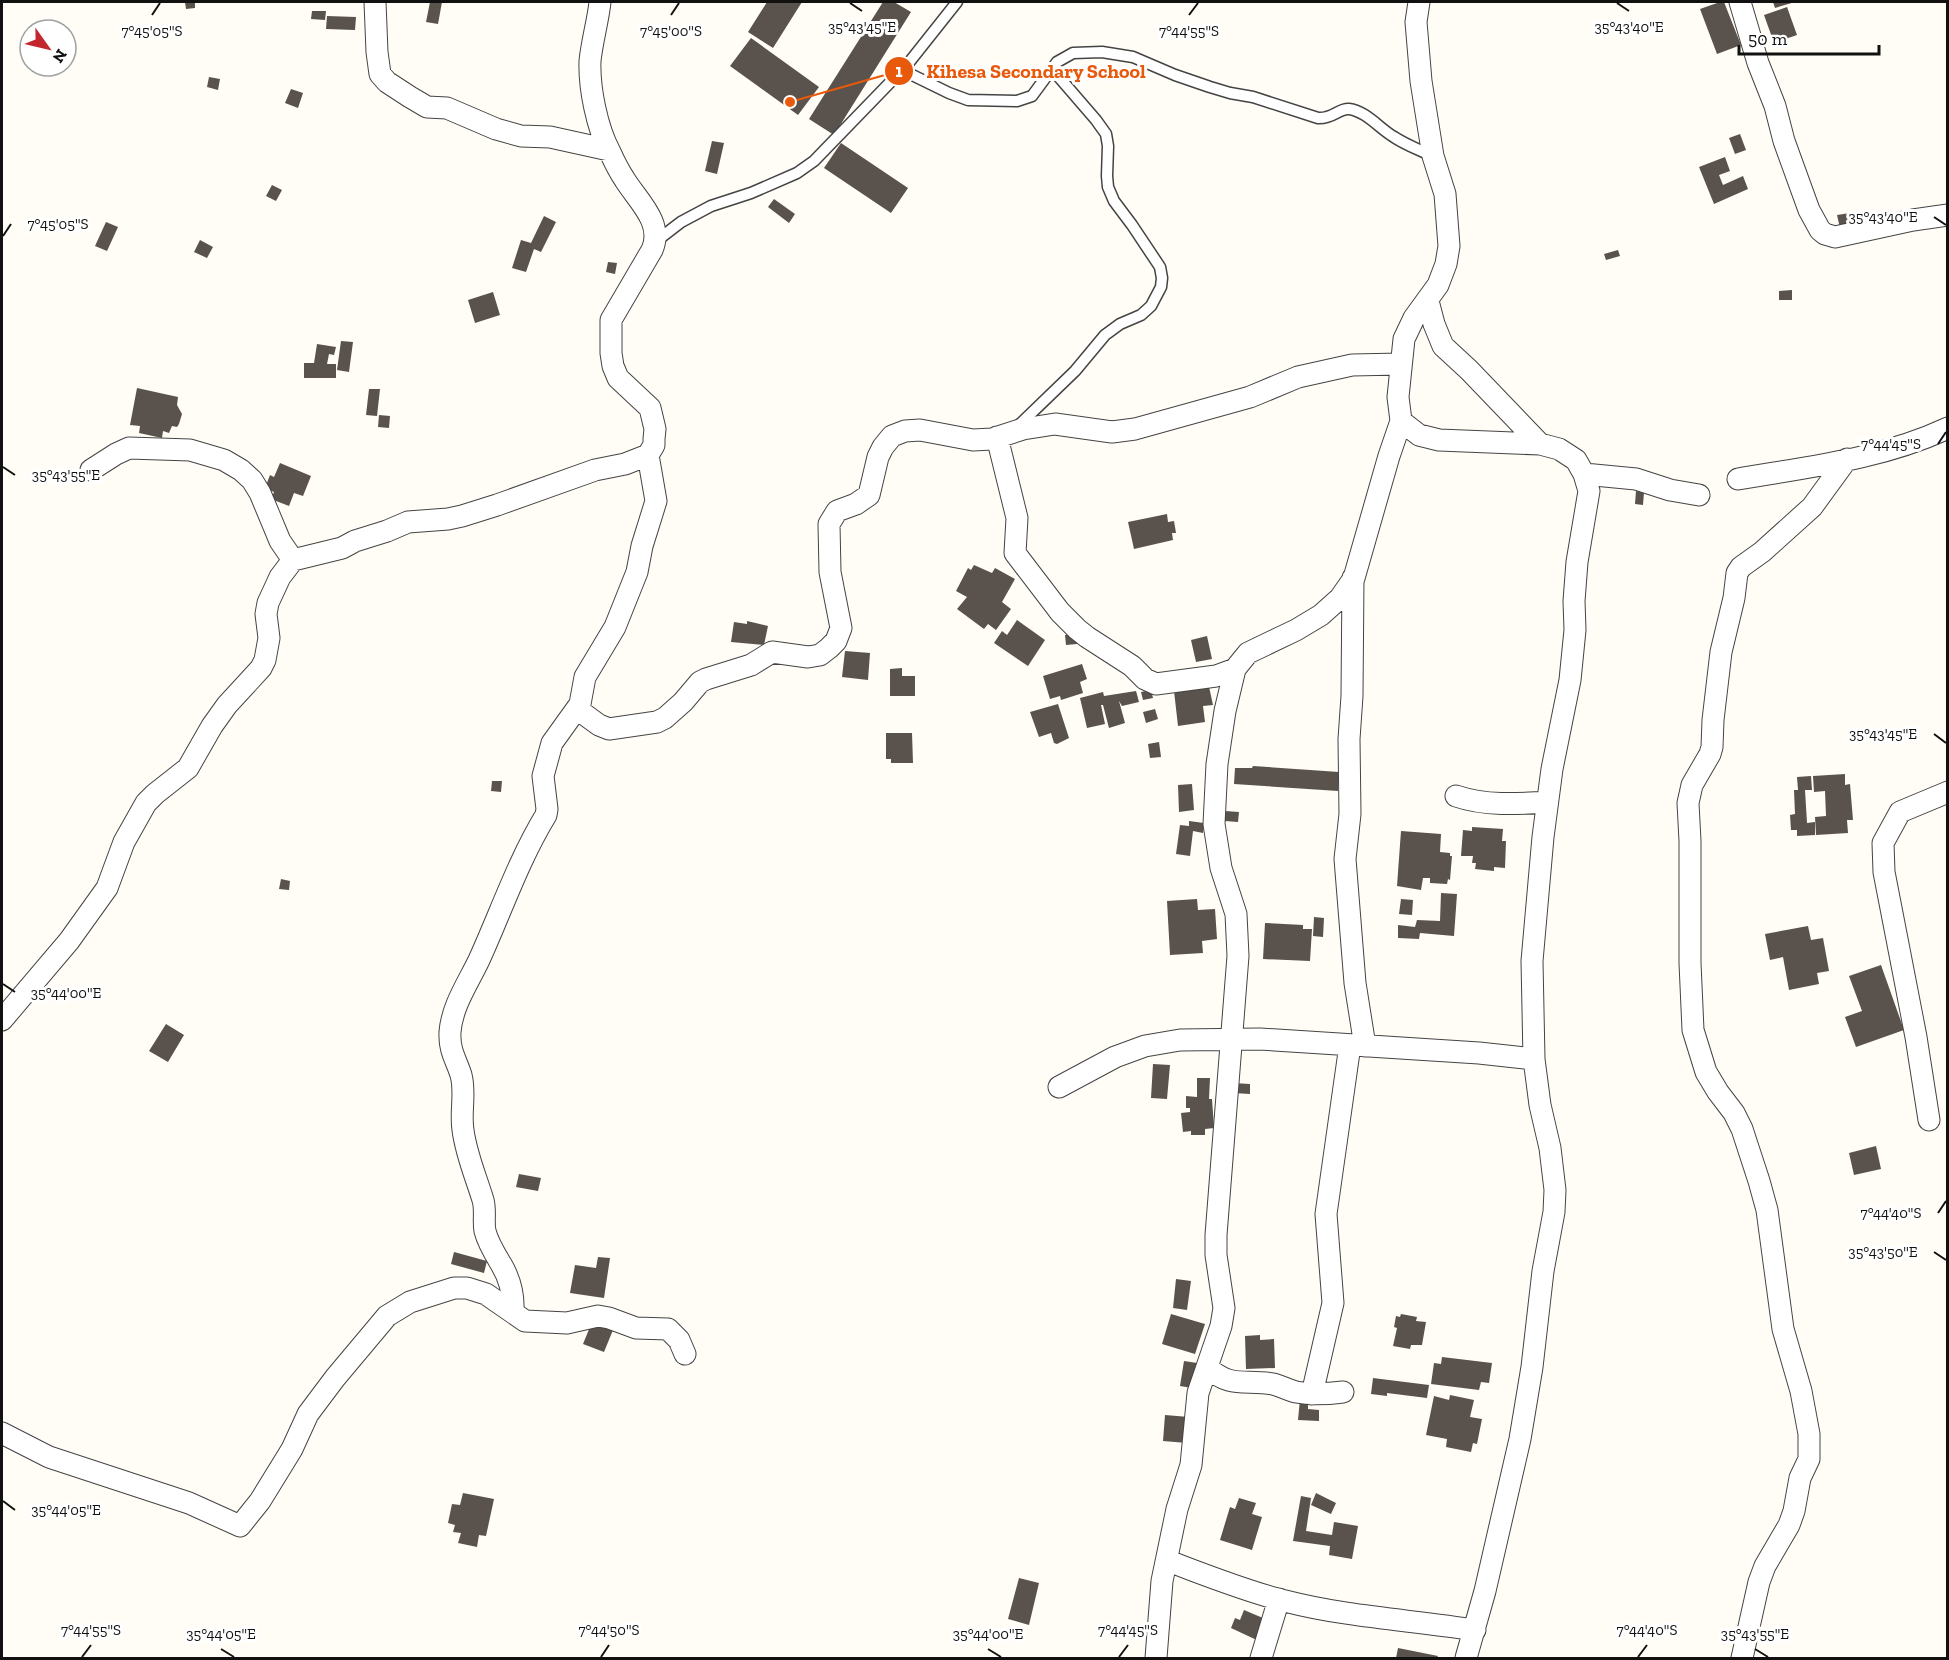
<svg xmlns="http://www.w3.org/2000/svg" width="1949" height="1660" font-family="'Zilla Slab',serif">
<rect width="100%" height="100%" fill="#fffdf5"/>
<!-- building -->
<path fill="#5a524d" d="M185,2H195V8L186,9Z
M430,2H442L438,24L426,22Z
M767,2H802L773,48L748,32Z
M883,2H894L911,12L834,135L809,119Z
M1720,2H1724L1741,45L1717,54L1700,9Z
M1773,2H1795L1775,8Z
M1787,7L1797,35L1774,43L1764,15Z
M312,11H326L325,20L311,19Z
M327,16L356,17L355,30L326,29Z
M751,38L819,87L798,115L730,66Z
M209,77L220,79L218,90L207,87Z
M291,89L303,93L298,108L285,103Z
M1740,134L1746,150L1735,154L1729,138Z
M712,141L724,143L717,174L705,171Z
M841,143L908,188L891,213L824,168Z
M1725,157L1730,171L1719,175L1723,185L1743,176L1748,189L1714,204L1699,167Z
M272,185L282,190L276,201L266,196Z
M774,199L795,214L789,223L768,207Z
M1850,213L1852,225L1840,228L1837,215Z
M544,216L556,222L541,252L534,249L526,272L512,268L521,240L531,243Z
M106,222L118,227L107,251L95,246Z
M200,240L213,247L207,258L194,252Z
M1618,250L1620,256L1606,260L1604,254Z
M608,262L617,263L615,274L606,272Z
M1792,290V300H1779V291Z
M493,292L500,315L475,323L468,300Z
M341,341L353,342L349,372L337,370Z
M317,344L336,347L334,355L329,354L327,364H336V378H304V363H314Z
M137,388L178,397L177,405L182,414L179,424L177,427L172,426L169,433L163,431L162,438L139,433L140,426L130,425Z
M369,389H380L377,416L366,415Z
M379,415L390,416L389,428L378,427Z
M280,463L311,476L303,496L294,493L289,506L271,499L274,492L265,488L270,475L274,477Z
M1636,491L1644,492L1643,505L1635,504Z
M1167,514L1168,522L1174,521L1176,533H1172L1173,540L1134,549L1128,522Z
M974,565L992,573L995,568L1015,579L1002,602L1011,609L996,630L988,624L984,629L957,609L967,597L956,591L968,568L971,570Z
M1017,620L1045,640L1028,666L994,643L1002,631L1007,635Z
M747,621L768,626L764,645L731,642L734,622L747,624Z
M1077,634V644L1066,645L1065,635Z
M1207,636L1212,659L1196,662L1191,640Z
M845,651L870,653L868,680L842,677Z
M1082,664L1087,679L1080,682L1083,693L1061,700L1060,696L1050,699L1043,676Z
M902,668V676H915V696H890V669Z
M1208,682L1213,705L1203,706L1205,722L1178,726L1174,691Z
M1151,690L1153,698L1143,700L1141,692Z
M1136,691L1139,702L1122,706L1119,701L1125,723L1109,728L1103,705H1101L1105,724L1087,728L1080,698L1103,692L1104,696Z
M1058,704L1069,738L1057,744L1054,743L1051,733L1039,737L1030,712Z
M1155,709L1158,719L1146,723L1143,712Z
M886,733H912L913,763H891V759H886Z
M1159,742L1161,757L1150,758L1148,744Z
M1253,766L1339,772L1338,791L1234,784L1235,768H1252Z
M1845,774V785L1850,784L1853,820H1847L1848,833L1816,835L1815,817L1826,816L1825,791L1814,792L1813,776Z
M1811,776L1812,790H1805L1807,823L1815,822V835L1797,836V830H1791L1790,815L1795,814L1794,790H1798L1797,777Z
M492,781H502L501,792L491,791Z
M1192,784L1194,810L1179,812L1178,785Z
M1225,811L1239,812L1238,822L1225,821Z
M1189,821L1204,823L1203,833L1193,831L1190,856L1176,854L1180,825L1189,826Z
M1472,827L1503,829L1502,841H1506L1505,868L1494,867V871L1475,869L1476,863H1472L1473,856H1461L1463,830L1472,831Z
M1401,831L1441,834L1440,852L1450,853V856H1452L1450,880L1448,879L1447,884L1430,883V878H1423L1421,890L1397,886Z
M281,879L290,881L289,890L279,889Z
M1441,893L1457,894L1454,936L1420,933L1419,939L1398,938V925L1415,927L1417,920L1440,921Z
M1197,899L1198,910L1215,909L1217,939L1202,941L1203,953L1170,955L1167,901Z
M1401,899L1413,900L1412,915L1399,914Z
M1314,917L1324,918L1323,937L1313,936Z
M1265,923L1303,925V929H1312L1310,961L1263,959Z
M1808,926L1811,940L1823,938L1829,971L1817,973L1819,984L1789,990L1783,957L1770,960L1765,934Z
M1881,965L1904,1030L1856,1047L1845,1017L1862,1011L1849,976Z
M166,1024L184,1035L168,1062L149,1051Z
M1153,1064L1170,1065L1167,1099L1151,1098Z
M1197,1078H1210L1209,1099H1212L1214,1128L1205,1129V1135H1191V1131L1183,1132L1181,1113L1190,1112V1108H1186V1096L1197,1097Z
M1233,1083L1250,1084V1094L1233,1093Z
M1876,1146L1881,1169L1854,1175L1849,1153Z
M519,1174L541,1178L538,1191L516,1187Z
M454,1252L487,1261L484,1273L451,1264Z
M598,1257L610,1258L604,1298L570,1293L575,1265L596,1268Z
M1176,1279L1191,1281L1187,1310L1173,1308Z
M1171,1314L1205,1324L1195,1354L1162,1344Z
M1401,1314L1417,1317L1416,1321L1426,1322L1422,1345H1411L1410,1349L1393,1346L1397,1328L1394,1327L1396,1316L1400,1317Z
M592,1322L613,1330L604,1352L583,1344Z
M1260,1335V1340L1274,1339L1275,1368L1246,1369L1245,1336Z
M1442,1357L1492,1363L1489,1383L1481,1382L1479,1390L1431,1384L1434,1363L1441,1364Z
M1184,1361L1197,1363L1192,1388L1180,1386Z
M1373,1378L1429,1385L1427,1398L1387,1393V1396L1371,1394Z
M1450,1395L1474,1400L1470,1417L1482,1419L1477,1444L1473,1443L1471,1452L1446,1447L1447,1439L1426,1435L1434,1396L1449,1400Z
M1300,1399H1308V1409L1319,1410V1421L1298,1420Z
M1165,1415L1189,1417L1187,1443L1163,1441Z
M463,1493L494,1499L486,1536L479,1535L477,1547L458,1543L461,1533L453,1532L455,1525L448,1523L452,1504L460,1505Z
M1316,1493L1336,1503L1331,1514L1311,1505Z
M1301,1496L1311,1498L1306,1531L1332,1535L1334,1522L1358,1526L1352,1559L1329,1555L1330,1546L1293,1541Z
M1239,1498L1256,1503L1252,1514L1262,1517L1252,1550L1220,1540L1230,1507L1235,1509Z
M1019,1578L1039,1583L1029,1625L1008,1619Z
M1244,1610L1270,1621L1261,1642L1231,1628L1235,1618L1240,1620Z
M1398,1648L1438,1656L1437,1658H1396Z"/>
<g fill="none" stroke-linecap="round" stroke-linejoin="round">
<defs>
<path id="service" d="M902,70L949,93L968,100L1017,101L1032,96L1057,62L1073,53L1102,52L1133,57L1175,75L1210,87L1230,93L1253,97L1318,118C1333,119 1339,108 1349,109C1366,111 1380,129 1394,137C1406,145 1420,150 1432,156
M655,242L681,222L711,206L751,193L797,173L814,161L907,65L957,2
M1018,426L1075,371L1105,335L1120,324L1141,315L1151,306L1161,287L1162,278L1160,267L1132,225L1114,201L1108,187L1107,176L1108,146L1106,134L1096,120L1052,69"/>
<path id="minor" d="M375,2L377,52L380,74L387,82L410,97L427,107L447,108L496,129L521,136L550,137L609,150
M1419,2L1416,22L1421,81L1433,156L1445,194L1449,246L1446,264L1438,285L1414,318L1404,339L1398,397L1401,421L1419,435L1439,440L1540,444L1559,449L1576,460L1584,474L1589,491L1577,562L1574,601L1575,630L1570,680L1552,769L1543,837L1532,961L1534,1059L1540,1105L1550,1148L1555,1190L1554,1212L1543,1271L1532,1367L1520,1439L1485,1591L1466,1658
M1740,2L1758,63L1775,106L1784,141L1809,210L1820,230L1825,234L1835,237L1913,220L1948,215
M1428,301L1434,324L1443,346L1469,370L1540,444
M997,437L1017,518L1015,553L1060,612L1077,629L1087,637L1132,666L1145,679L1156,684L1216,676L1235,669
M91,470L116,454L129,448L190,450L224,460L241,470L252,480L260,493L280,541L293,560
M1584,474L1636,479L1670,490L1699,495
M1738,479C1808,467 1882,459 1948,428
M1353,578L1352,696L1349,739L1350,814L1345,859L1355,983L1365,1046
M577,709L599,725L609,729L657,722L665,718L683,702L700,682L706,679L751,665L772,652L808,657L820,655L829,648L836,641L841,628L830,572L829,524L837,511L856,504L869,495L878,457L883,447L892,436L905,431L920,430L973,440L992,439L1023,429L1055,424L1112,432L1135,429L1250,397L1298,377L1352,365L1401,364
M1456,796C1485,806 1517,804 1547,802
M2,1020L69,941L107,888L124,842L146,803L155,794L188,768L212,726L227,705L261,668L265,660L269,638L266,614L268,603L280,577L293,560L342,548L355,541L387,531L408,522L448,519L462,516L497,505L595,470L625,464L648,455L654,445V439L655,429L650,408L618,378L613,366L611,353V320L652,250C664,223 638,201 625,180C619,171 614,161 610,152C597,128 589,88 590,61C592,41 598,21 600,2
M1059,1087L1115,1057L1145,1046L1180,1040L1260,1039L1479,1053L1534,1059
M1929,1120L1916,1037L1884,872L1883,843L1900,812L1948,792
M513,1312C514,1294 510,1279 501,1264C495,1254 488,1243 485,1231C483,1221 486,1210 483,1200C476,1177 466,1154 463,1130C460,1112 466,1093 461,1075C456,1059 449,1051 450,1032C452,1006 468,983 479,960C501,912 518,861 546,815L547,809L543,776L552,743L580,704L585,677L615,627L637,572L642,546L656,501L648,455
M1207,1367C1231,1389 1245,1379 1273,1384C1281,1386 1288,1390 1296,1392C1312,1395 1327,1394 1343,1392
M1312,1394L1333,1303L1326,1214L1350,1045
M2,1433L49,1457L189,1503L240,1526L260,1501L292,1449L308,1414L335,1378L387,1316L410,1302L454,1288H467L486,1294L525,1321L567,1323L598,1316L609,1318L636,1328L668,1329L679,1340L685,1354
M1168,1561C1206,1575 1245,1591 1285,1601C1347,1617 1411,1620 1475,1630
M1156,1658L1162,1581L1177,1509L1191,1465L1198,1393L1221,1326L1224,1308L1216,1255V1235L1238,956L1236,914L1221,868L1214,824L1217,764L1225,711L1235,669L1248,653L1296,630L1321,615L1340,598L1354,578L1389,456L1401,421
M1261,1658L1279,1599
M1742,1658L1759,1582L1765,1566L1789,1525L1794,1511L1800,1478L1809,1459V1434L1801,1391L1783,1329L1767,1210L1759,1181L1742,1129L1734,1113L1718,1092L1706,1072L1693,1030L1690,963V841L1688,803L1692,785L1710,754L1712,747L1713,720L1721,652L1734,598L1737,573L1741,567L1762,552L1812,507L1847,459"/>
</defs>
<!-- service casing -->
<use href="#service" stroke="#444" stroke-width="13"/>
<!-- minor casing -->
<use href="#minor" stroke="#444" stroke-width="23"/>
<!-- service -->
<use href="#service" stroke="#fff" stroke-width="10"/>
<!-- minor -->
<use href="#minor" stroke="#fff" stroke-width="21"/>
</g>
<!-- ticks -->
<path fill="none" stroke="#111" stroke-width="2" d="M850,3L862,11M1617,3L1629,11M152,15L160,3M671,15L679,3M1189,15L1198,3M1934,217L1946,225M3,236L11,224M1938,444L1946,432M3,467L15,475M1934,734L1946,743M3,984L15,992M1938,1213L1946,1201M1934,1252L1946,1260M3,1501L15,1510M221,1649L234,1657M988,1649L1001,1657M1755,1649L1768,1657M82,1657L91,1645M601,1657L609,1645M1119,1657L1128,1645M1638,1657L1647,1645"/>
<g font-size="15" text-anchor="middle" fill="#111" stroke="#fff" stroke-width="6" stroke-linejoin="round" paint-order="stroke">
<text x="862" y="32">35°43'45"E</text>
<text x="1629" y="32">35°43'40"E</text>
<text x="152" y="36">7°45'05"S</text>
<text x="671" y="36">7°45'00"S</text>
<text x="1189" y="36">7°44'55"S</text>
<text x="1883" y="222">35°43'40"E</text>
<text x="58" y="229">7°45'05"S</text>
<text x="1891" y="449">7°44'45"S</text>
<text x="66" y="480">35°43'55"E</text>
<text x="1883" y="739">35°43'45"E</text>
<text x="66" y="998">35°44'00"E</text>
<text x="1891" y="1218">7°44'40"S</text>
<text x="1883" y="1257">35°43'50"E</text>
<text x="66" y="1515">35°44'05"E</text>
<text x="91" y="1635">7°44'55"S</text>
<text x="609" y="1635">7°44'50"S</text>
<text x="1128" y="1635">7°44'45"S</text>
<text x="1647" y="1635">7°44'40"S</text>
<text x="221" y="1639">35°44'05"E</text>
<text x="988" y="1639">35°44'00"E</text>
<text x="1755" y="1639">35°43'55"E</text>
</g>
<!-- callouts -->
<path fill="none" stroke="#e8590c" stroke-width="2" d="M790 102L899 71"/>
<g fill="#e8590c" stroke="#fff" stroke-width="2">
<circle cx="790" cy="102" r="6"/>
<circle cx="899" cy="71" r="15"/>
</g>
<g font-size="18" text-anchor="middle" font-weight="bold" fill="#fff">
<text x="899" y="77">1</text>
</g>
<g font-size="20" text-anchor="middle" font-weight="bold" fill="#e8590c" stroke="#fff" stroke-width="6" stroke-linejoin="round" paint-order="stroke">
<text x="1036" y="78">Kihesa Secondary School</text>
</g>
<!-- border -->
<rect width="1949" height="1660" fill="none" stroke="#111111" stroke-width="6"/>
<!-- north arrow -->
<g transform="translate(48 48) rotate(124)"><circle r="28" fill="#ffffff" stroke="#a0a0a0" stroke-width="1.5"/>
<path d="M0-4.5L10 22L0 15L-10 22Z" fill="#c4262e"/>
<text y="-9" font-size="16" font-weight="bold" text-anchor="middle" fill="#111111">N</text>
</g>
<!-- scale -->
<path d="M1739 45v9h140v-9" fill="none" stroke="#111111" stroke-width="3"/>
<text x="1748" y="45" font-size="18" fill="#111111" stroke="#ffffff" stroke-width="4.5" paint-order="stroke">50 m</text>
</svg>
